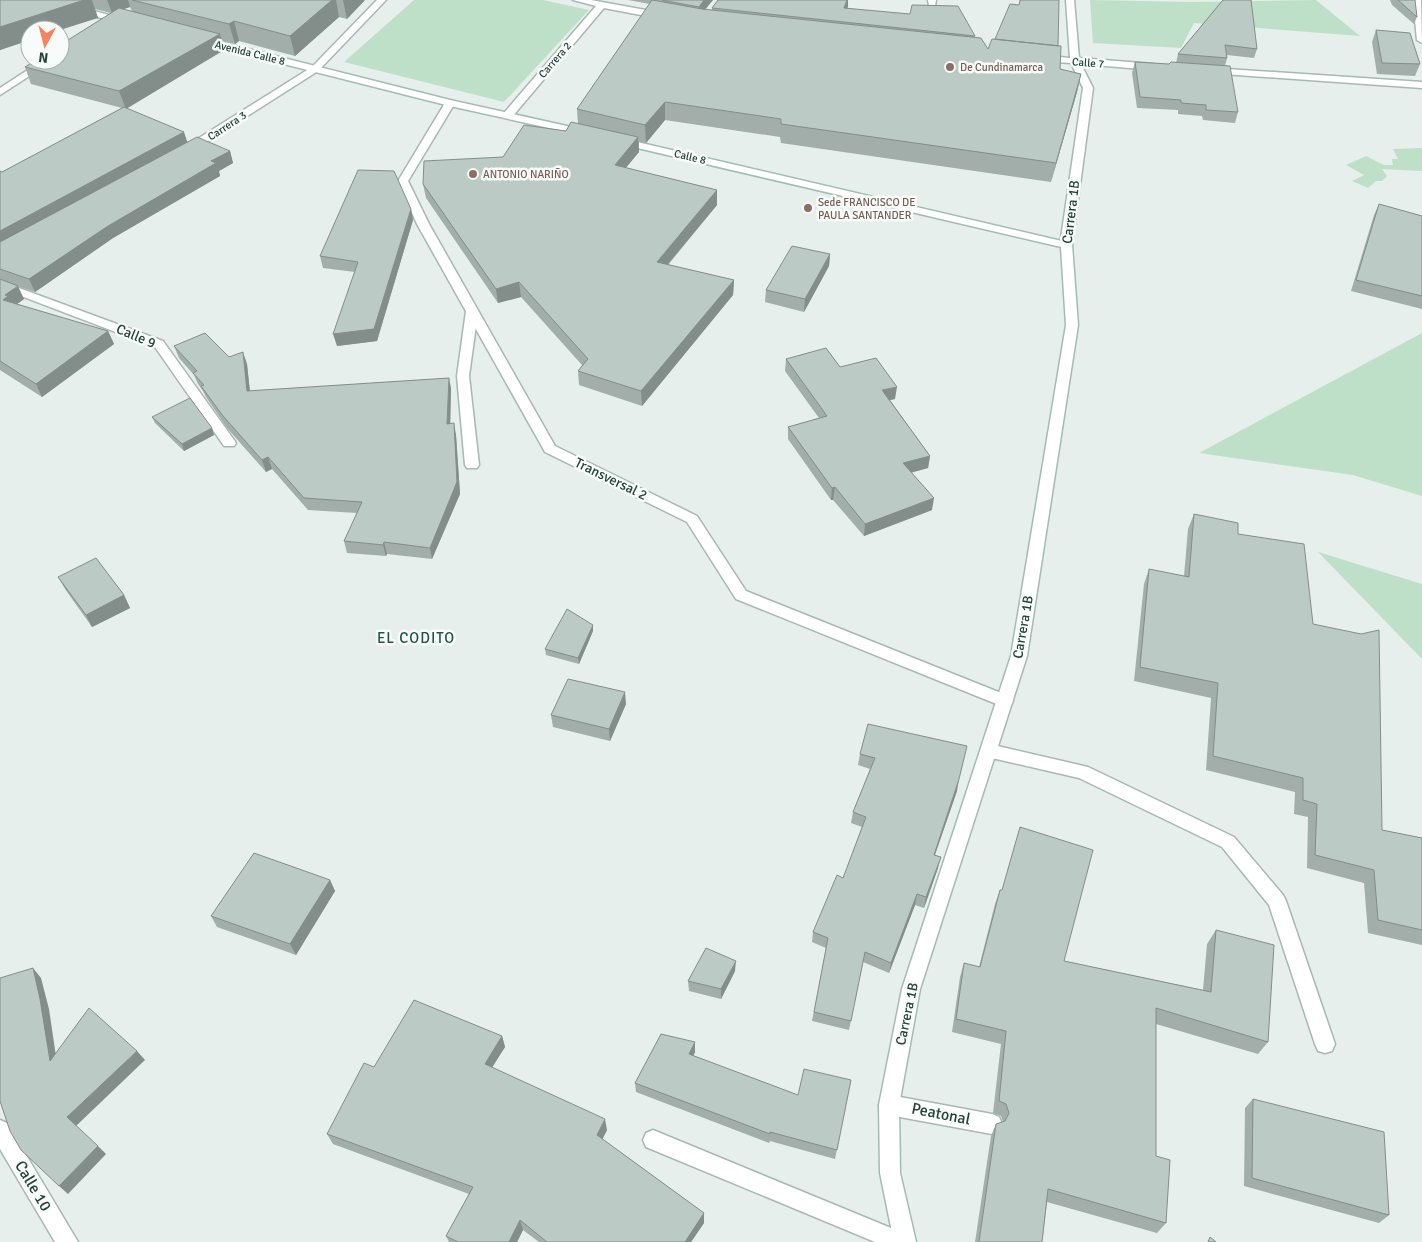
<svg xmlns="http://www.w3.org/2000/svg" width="1422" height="1242" font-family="Signika,sans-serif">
<rect width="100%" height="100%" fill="#e6efeb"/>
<!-- green -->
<path fill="#bfe0c8" d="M414,0H543L589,10L504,102L344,62Z
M1090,0L1191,2L1316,0L1360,36L1194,23L1181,48L1093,43Z
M1422,148V171L1382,169L1387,176L1382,181H1376L1368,188L1352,181L1364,175L1346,165L1366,156L1384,165H1393L1392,159H1398L1393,149Z
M1422,333V496L1353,475L1199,453Z
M1318,552L1422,584V659Z"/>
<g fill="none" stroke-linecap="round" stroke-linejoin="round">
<defs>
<path id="lane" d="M928,0H936L935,6H929Z
M43,60H54L0,95V88Z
M472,307L478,311L469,376L479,465L477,468H467L465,465L457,376L466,311Z"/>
<path id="street" d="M377,0H386L318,71L191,152H183L182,150L183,148L312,67Z
M573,0H591L662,13L666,16L662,19L604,8L512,117H504V113L596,6Z
M1066,0H1074L1079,58L1154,64L1159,67L1154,70L1081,64L1093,88L1072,245L1066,248L1060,245L1083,88L1071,63L1040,61L1035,58L1040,55L1070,58Z
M1413,0H1421L1422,43L1417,40Z
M1212,68L1422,82V88L1209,73V69Z
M450,100L455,103L408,181L429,224L555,446L697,516L746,591L1011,697L1013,701L1011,705L1005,707L999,705L736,599L687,522L545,452L417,224L398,181L445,103Z
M0,281L163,341L234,440L236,443L234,446H224L155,347L0,288Z
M989,744L1088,767L1234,837L1283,895L1286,901L1335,1044L1332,1051L1325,1053L1318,1051L1315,1044L1269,905L1222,847L1079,778L983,756L981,751L983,746Z
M889,1095L992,1114L999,1117L1002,1124L999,1131L992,1134L889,1115L882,1112L879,1105L882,1098Z
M0,1120L7,1123L78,1242H55L0,1149Z
M653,1130L908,1235L912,1242H875L646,1147L643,1140L646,1133Z"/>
<path id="secondary" d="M36,0H50L129,20L131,22L126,25Z
M204,38L450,100L585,130L590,133L585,136L450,106L201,43L199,41Z
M620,138L1066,242L1072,245L1078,325L1027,656L920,989L899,1105L900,1173L916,1242H894L880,1173L879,1105L902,989L1011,656L1066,325L1061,247L616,143V139Z"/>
</defs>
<!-- lane casing -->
<use href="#lane" stroke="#a8b8b2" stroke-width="3"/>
<!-- street casing -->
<use href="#street" stroke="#a8b8b2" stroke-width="3"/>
<!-- secondary casing -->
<use href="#secondary" stroke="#a4bbb3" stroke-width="3"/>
<!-- lane -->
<use href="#lane" fill="#fff" fill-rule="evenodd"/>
<!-- street -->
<use href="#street" fill="#fff" fill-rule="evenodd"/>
<!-- secondary -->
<use href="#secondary" fill="#fff" fill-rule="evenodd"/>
</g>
<!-- wall -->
<path fill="#a1aea9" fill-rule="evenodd" d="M0,0H365L347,19L339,17L295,56L239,41L235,44L222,41L224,50L127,108L187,142L230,151L233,163L219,171L220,176L113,238L35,292L14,285L24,299L17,304L108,331L114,344L42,397L0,370V171L2,172L122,108L31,84L25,67L111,13L95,9L98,18L30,30V40L0,50ZM130,7L132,11L123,9Z
M628,0H713L705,9L712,10V8L718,0H848L847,8L975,36V37L988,49L1058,46L1060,69L1081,74L1077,92L1051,182L781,143L780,137L665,120L646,143L639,142V152L626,168L717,190V205L668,265L734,280L733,295L642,406L579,385L578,371L582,365L521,297L498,303L426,198L423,184L503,157L566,131L578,124L577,109L650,4Z
M1223,0L1257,49L1254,58L1227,55V58L1225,66L1238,112L1235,123L1203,120L1202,116L1178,114V110L1137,108L1132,73L1135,62L1169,64L1176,63L1178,54Z
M1390,0H1415L1417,17L1414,24L1392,5Z
M1376,30L1420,64L1415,76L1377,74L1372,42Z
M1379,204L1422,216V309L1351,291L1374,215Z
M411,209L413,220L377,341L337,346L355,272L323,268L320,256Z
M830,254L829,266L804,312L765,302L766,290Z
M174,346L229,357L247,364L250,391L449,378L451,389L450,423L456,435L460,494L432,559L387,554L386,556L347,553L344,541L357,513L308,510L272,469L266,472L227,428L206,397L203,391L198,384L194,375L179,358Z
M786,359L840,367L895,399L890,400L930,456L928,468L911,473L932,510L864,536L833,500H831L788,439V427L819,418L785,371Z
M152,417L212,428L214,435L184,451L155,423Z
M1194,514L1238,534L1313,624L1382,830L1422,838V945L1368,933L1364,883L1307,868L1308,817L1294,814L1295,792L1206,770L1211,698L1134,681L1144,584L1149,569L1184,576L1188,529Z
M58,577L124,595L130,608L92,627L65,589Z
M593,631L579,664L546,655L545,649Z
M626,704L610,741L553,727L551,715Z
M868,724L957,791L935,855L938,868L924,908L915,905L889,973L863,962L849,1030L812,1021L826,948L812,942L813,932L843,878L862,827L851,823L853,812L870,769L858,765L860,754Z
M1020,827L1064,961L1203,990L1207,944L1216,930L1268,1042L1258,1054L1156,1024V1156L1166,1223L1157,1233L1047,1202L1042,1242H975L991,1136L996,1124L1003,1122L1001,1116L993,1113L1001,1044L952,1032L960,977L964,963L979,967L995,904L1000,890H1002Z
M330,880L335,891L296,955L217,927L211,916Z
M735,971L721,999L689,991L688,981Z
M502,1036L505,1047L492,1067L607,1130L602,1139L704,1213V1223L691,1242H539L523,1230L517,1242H449L446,1236L469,1194L333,1144L327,1134L374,1067Z
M695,1042V1052L693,1056L798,1095L851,1080L835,1159L770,1141L769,1143L636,1092L635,1083Z
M1253,1099L1389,1215L1379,1223L1244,1186L1245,1108Z"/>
<!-- shaded-wall -->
<path fill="#838d89" d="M84,0H92L98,18L60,30H30V40L0,50V27Z
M107,0H128L130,7L112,13Z
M332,0H336L339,17L295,56L290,36Z
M343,0H365L347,19Z
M704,0H713L699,17V7Z
M847,0H848V7L844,18V8Z
M234,21L239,41L235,44L229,24Z
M220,34L224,50L126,109L119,91Z
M1081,74L1077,92L1051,182L1056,163Z
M665,102V120L646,143L645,125Z
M184,132L188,144L0,247V231Z
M638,137L639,152L616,179L615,165Z
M230,151L233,163L219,171L220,176L113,238L35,292L29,279L108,226L211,161Z
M717,190V205L657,277V262Z
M411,209L413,220L377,341L337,346L333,334Z
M830,254L829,266L804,312L805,299Z
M734,280L733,295L642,406L641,391Z
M519,282L521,297L498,303L496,289Z
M18,286L24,299L13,307L3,300L5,295Z
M108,331L114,344L42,397L36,384Z
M243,352L247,364L251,403L247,391Z
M449,378L451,389L450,435L447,424Z
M897,387L895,399L880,402L882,390Z
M454,423L456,435L460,494L432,559L430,548Z
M212,428L214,435L184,451L182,444Z
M930,456L928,468L901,475L903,463Z
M268,457L272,469L266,472L262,460Z
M835,487L833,500H831L832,488Z
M934,498L932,510L864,536L865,524Z
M384,542L387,554L386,556L383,545Z
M124,595L130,608L92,627L86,615Z
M593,625V631L579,664L578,658Z
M625,692L626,704L610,741L609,729Z
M959,779L957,791L931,866L934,855Z
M941,857L938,868L924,908L926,897Z
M330,880L335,891L296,955L290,944Z
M917,894L915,905L889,973L891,963Z
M736,961L735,971L721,999V989Z
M33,968L41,978L49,1009L58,1070L50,1061Z
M502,1036L505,1047L488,1074L485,1064Z
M695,1042V1052L689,1064V1054Z
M137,1051L145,1060L76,1126L67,1117Z
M605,1119L607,1130L599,1146L597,1135Z
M98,1146L106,1154L68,1194L59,1186Z
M704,1213V1223L691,1242H685Z
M520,1220L523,1230L517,1242H509Z"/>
<!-- building -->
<path fill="#bbcac4" stroke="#838d89" d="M0,0H84L0,27Z
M132,0H332L290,36L234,21L229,24Z
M652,0L702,9L981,38L988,49L992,39L1061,46L1060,69L1081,74L1056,163L781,124V119L665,102L645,125L577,109Z
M662,0H704L699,7Z
M718,0H847L844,8L910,14L912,5L958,6L975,36L712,8Z
M1020,0H1059L1058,46L995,39L1010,4L1019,5Z
M1223,0H1251L1257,49L1225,45L1227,58L1178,54Z
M1398,0H1415L1417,17Z
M119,8L220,34L119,91L25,67L36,60H60V45Z
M1376,30L1410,33L1420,64L1382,63Z
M1135,62L1169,64L1171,62L1230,66L1238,112L1206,110V105L1181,103V100L1140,97Z
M124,107L184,132L0,231V171L2,172Z
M571,122L638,137L615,165L717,190L657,262L734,280L641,391L578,371L588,359L519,282L496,289L423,184L424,161L503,157L524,125L566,131Z
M197,137L230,151L211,161L216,163L108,226L29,279L0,269V242Z
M358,170L394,171L411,209L374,329L333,334L358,262L320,256Z
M1379,204L1422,216V296L1356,280Z
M792,246L830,254L805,299L766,290Z
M0,279L18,286L5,295L8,296L3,300L108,331L36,384L0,361Z
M205,333L229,357L243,352L247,391L449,378L447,424L454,423L457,482L430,548L384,542L383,545L344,541L362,502L304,498L268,457L262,460L223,416L201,386L204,385L193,373L197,371L174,346Z
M826,348L840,367L876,358L897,387L882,390L930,456L903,463L934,498L865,524L835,487L832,488L788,427L827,416L786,359Z
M190,398L212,428L182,444L152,417Z
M1194,514L1238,523V534L1304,544L1313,624L1361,634L1379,630L1382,830L1422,838V930L1378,920L1374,870L1315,855L1317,804L1303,800V778L1213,756L1218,683L1140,667L1149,569L1189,577Z
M96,558L124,595L86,615L58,577Z
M567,609L593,625L578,658L545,649Z
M568,679L625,692L609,729L551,715Z
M868,724L967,746L959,779L934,855L941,857L926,897L917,894L891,963L865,952L851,1021L814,1012L828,938L813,932L837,875L843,878L866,817L853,812L875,758L860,754Z
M1020,827L1093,850L1064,961L1211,992L1216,930L1274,945L1268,1042L1156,1008V1156L1170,1160L1166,1223L1048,1189L1042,1242H979L996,1124L1005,1121L1009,1113L1006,1104L999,1101L1006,1031L956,1019L964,963L980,967L1000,890H1002Z
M254,853L330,880L290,944L211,916Z
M706,948L736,961L721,989L688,981Z
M33,968L40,999L50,1061L89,1008L137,1051L67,1117L98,1146L59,1186L21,1150L10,1131L0,1101V978Z
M414,1000L502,1036L485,1064L605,1119L597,1135L704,1213L685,1242H547L520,1220L509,1242H458L446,1236L473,1187L327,1134L364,1063L374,1067Z
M661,1034L695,1042L689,1054L798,1095L804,1069L851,1080L837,1150L770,1132V1134L635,1083Z
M1253,1099L1384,1132L1389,1215L1252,1178Z
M1210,1237L1216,1242H1208Z"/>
<!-- markers -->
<g fill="#8d6e63" stroke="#f7fbf9" stroke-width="2">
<circle cx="950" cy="67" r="5"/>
<circle cx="473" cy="174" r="5"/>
<circle cx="808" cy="208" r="5"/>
</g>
<g text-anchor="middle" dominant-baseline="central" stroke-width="5" stroke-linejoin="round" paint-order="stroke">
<!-- far-street labels -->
<g font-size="11" fill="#24423a" stroke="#f7fbf9">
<text transform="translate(250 53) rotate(14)">Avenida Calle 8</text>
<text transform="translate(555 60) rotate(-49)">Carrera 2</text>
<text transform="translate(1088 63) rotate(4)">Calle 7</text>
<text transform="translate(227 126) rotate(-33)">Carrera 3</text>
<text transform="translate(690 157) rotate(13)">Calle 8</text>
</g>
<!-- far-education labels -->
<g font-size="11" fill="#785e54" stroke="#f7fbf9" text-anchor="start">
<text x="960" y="67">De Cundinamarca</text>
<text x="483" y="174">ANTONIO NARIÑO</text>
<text x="818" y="202">Sede FRANCISCO DE<tspan x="818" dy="13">PAULA SANTANDER</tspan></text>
</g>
<!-- street labels -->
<g font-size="14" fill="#24423a" stroke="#f7fbf9">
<text transform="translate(1071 212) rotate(-83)">Carrera 1B</text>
<text transform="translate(136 336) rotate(23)">Calle 9</text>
<text transform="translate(611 479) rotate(26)">Transversal 2</text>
<text transform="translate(1023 627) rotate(-80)">Carrera 1B</text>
<text transform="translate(907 1014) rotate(-78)">Carrera 1B</text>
</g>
<!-- neighbourhood labels -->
<g font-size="15" letter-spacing="1" fill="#1f5548" stroke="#f7fbf9">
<text x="416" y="638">EL CODITO</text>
</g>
<!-- near-street labels -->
<g font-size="16" fill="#24423a" stroke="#f7fbf9">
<text transform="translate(941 1114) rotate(11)">Peatonal</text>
<text transform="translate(33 1186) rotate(59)">Calle 10</text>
</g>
</g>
<!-- north arrow -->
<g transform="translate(45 45) rotate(187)"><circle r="24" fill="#f7fbf9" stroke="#a3b1ad"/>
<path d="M0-4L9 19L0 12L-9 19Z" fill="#f4845f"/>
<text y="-8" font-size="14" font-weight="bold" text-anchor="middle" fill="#24423a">N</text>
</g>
</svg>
